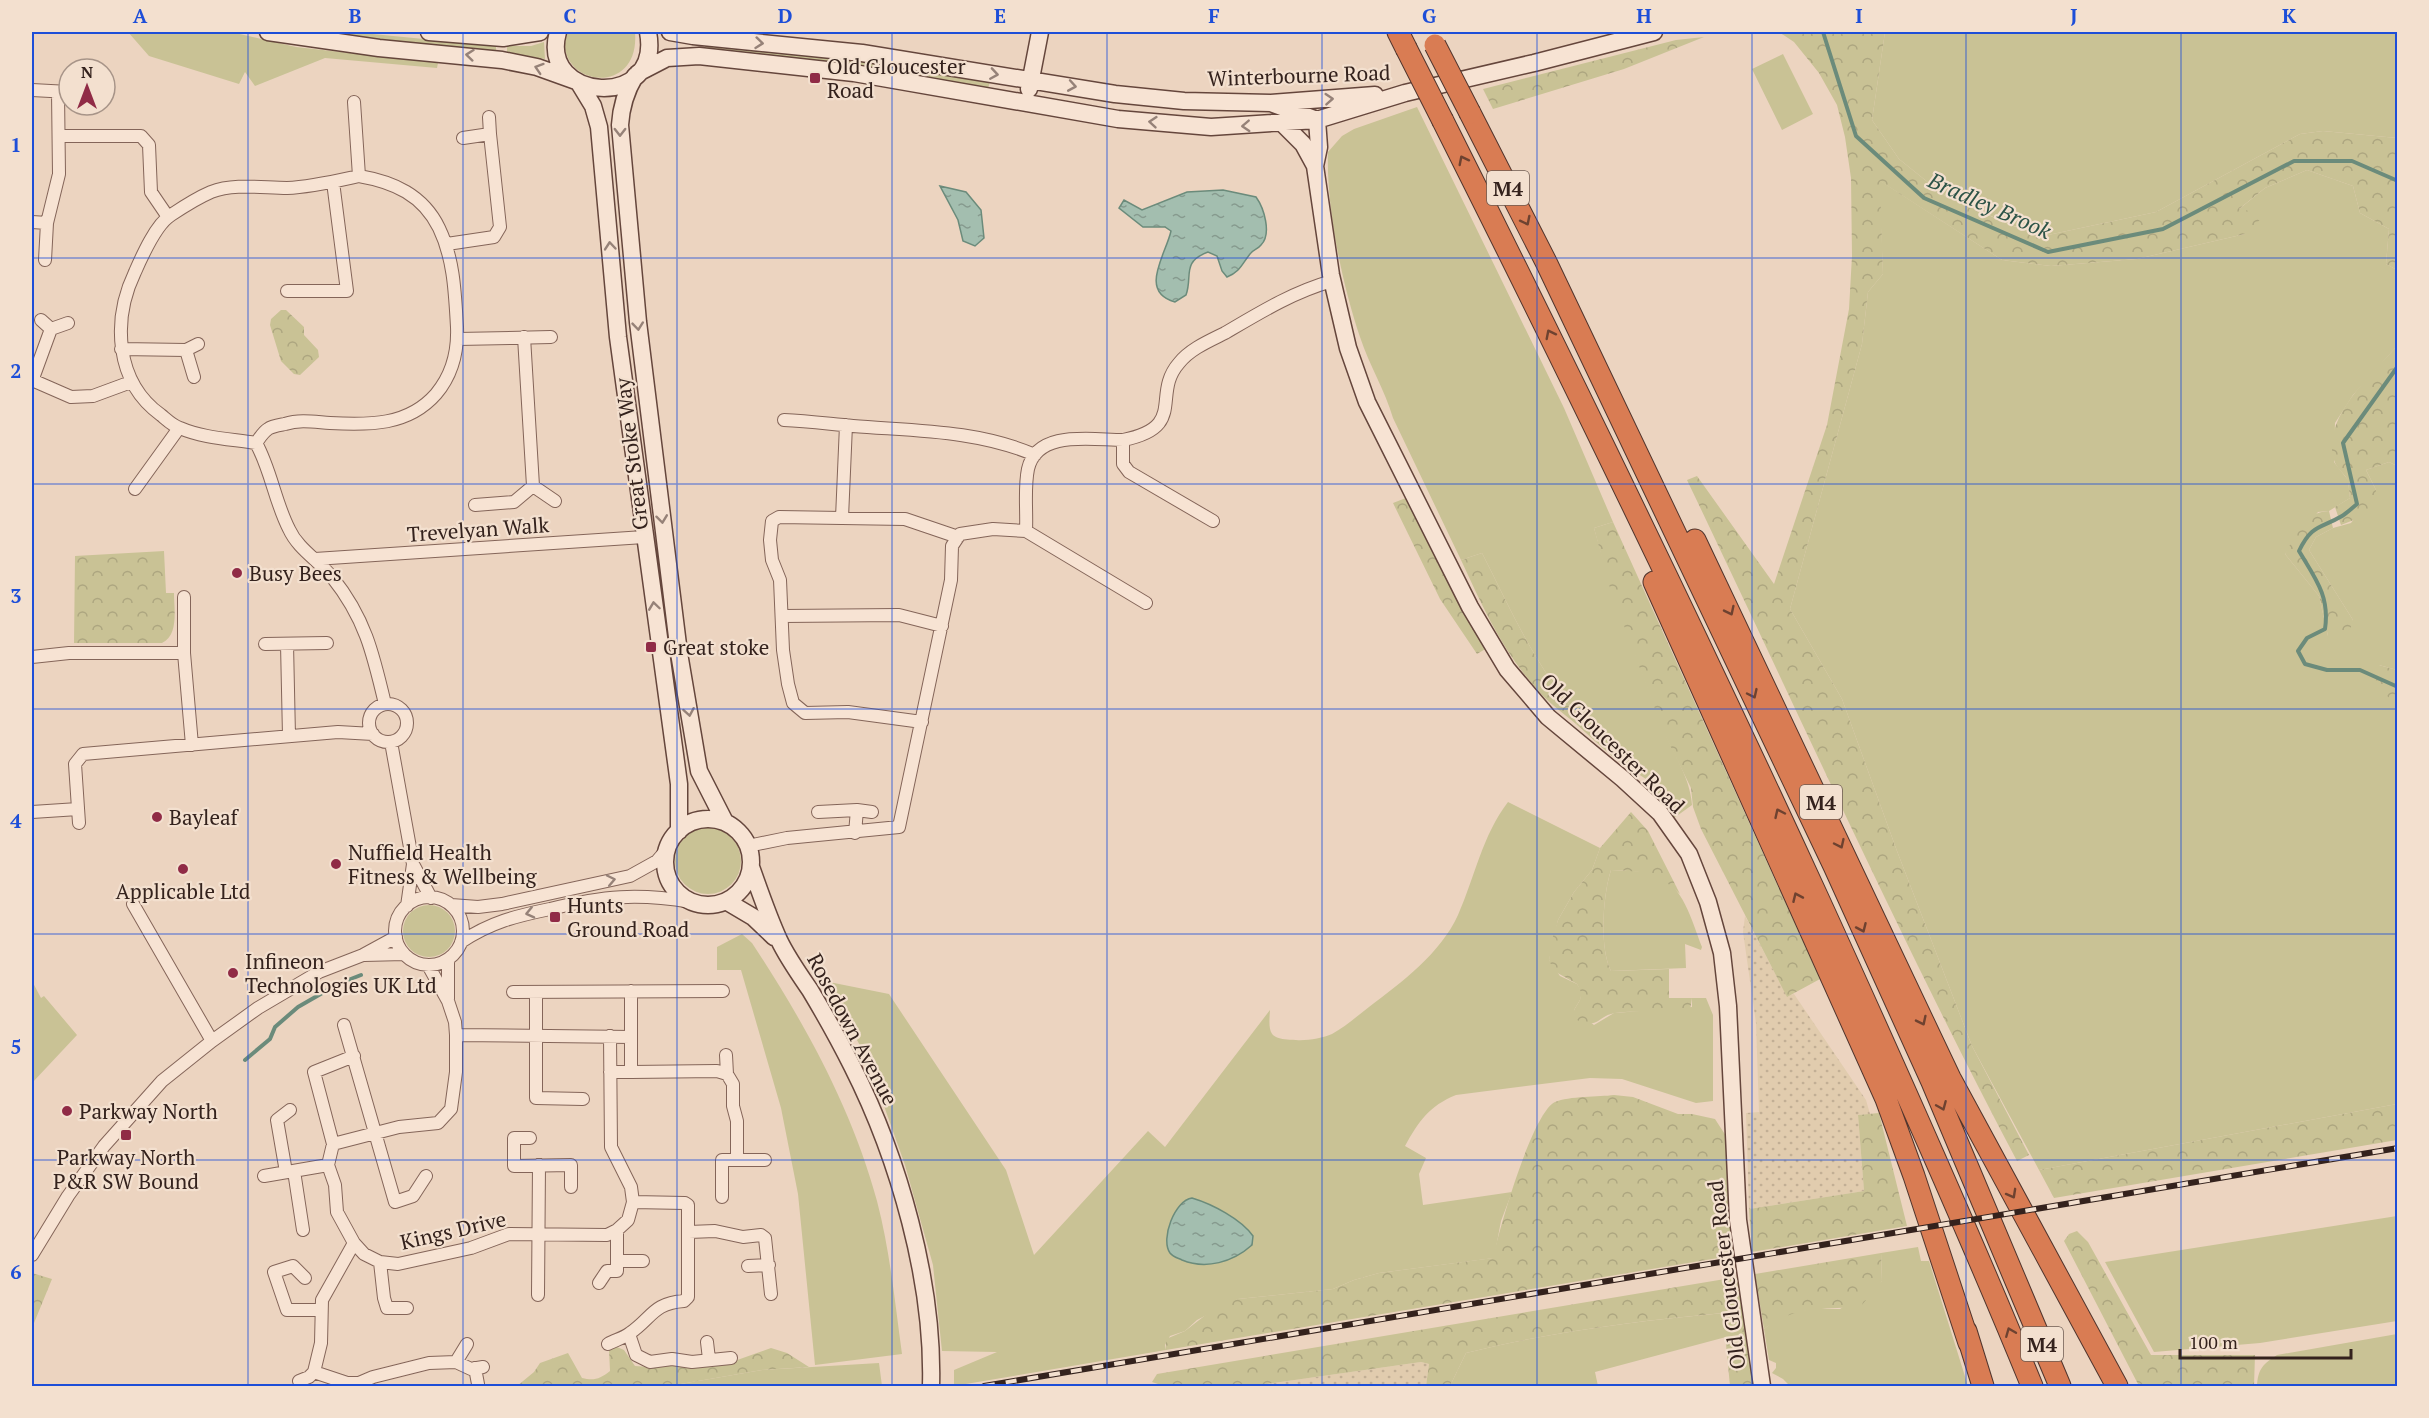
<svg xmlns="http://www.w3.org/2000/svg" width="2429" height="1418" font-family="'PT Serif',serif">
<defs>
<pattern id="farmland-dots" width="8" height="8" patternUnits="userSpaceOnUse" patternTransform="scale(1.5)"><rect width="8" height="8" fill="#e1ccae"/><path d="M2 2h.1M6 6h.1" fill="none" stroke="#c2af95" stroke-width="1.8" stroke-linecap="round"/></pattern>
<pattern id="forest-crowns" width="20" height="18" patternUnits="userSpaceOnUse" patternTransform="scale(1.5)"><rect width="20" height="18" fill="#c9c295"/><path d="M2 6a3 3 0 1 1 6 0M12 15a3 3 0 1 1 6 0" fill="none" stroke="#ada680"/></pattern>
<pattern id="water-ripples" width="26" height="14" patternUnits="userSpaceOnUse" patternTransform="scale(1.5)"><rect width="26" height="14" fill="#a3beaf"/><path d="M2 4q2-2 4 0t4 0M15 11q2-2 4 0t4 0" fill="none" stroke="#869a8e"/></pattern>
</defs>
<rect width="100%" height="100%" fill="#ecd4c0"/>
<!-- farmland -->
<path fill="url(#farmland-dots)" d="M1745,916L1787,996L1794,994L1866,1100L1870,1114L1858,1115L1864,1191L1749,1209L1746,1113L1759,1112L1756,1023L1743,932Z
M1421,1362L1429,1364L1426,1386H1253Z"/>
<!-- green -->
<path fill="#c9c295" d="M128,32H231L296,47L438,63L437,68L325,58L255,86L245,72L239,84L149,56Z
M301,32H352L496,46V52L381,42Z
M567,32H635C640,93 568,88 565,46C565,41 567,36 567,32Z
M1885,32H2397V138L2323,131L2300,134L2156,212L2048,235L2014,226L1945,196L1899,159L1872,120Z
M544,42L545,59L507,53V46H531Z
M705,46L834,58L990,81L987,93L705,51Z
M1783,54L1813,114L1782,130L1752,69Z
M1417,107L1564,408L1613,522L1594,528C1613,597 1638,661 1663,728C1673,754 1690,777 1692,805L1674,818L1656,796L1649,781L1614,758L1576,724L1581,718C1537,671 1511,610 1482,553L1461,560L1393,418C1385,390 1369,365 1360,337C1342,284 1326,207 1328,152L1342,136L1354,129Z
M2307,170L2353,186L2360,213L2389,229L2386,264L2397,270V346L2353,395L2335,423L2334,462L2348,480L2350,498L2329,511L2318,512L2285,554L2319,596L2328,636L2353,620L2309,550L2316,537L2333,528L2351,523L2376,490L2366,470L2389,462L2397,466V670L2379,665L2397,705V1104L2039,1170L1972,1046L1897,851L1842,699L1790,609L1862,344L1868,292L1883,274L1879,180L2002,260L2051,266L2137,259L2245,234L2238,210L2265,188Z
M1508,802L1600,848L1592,870L1574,892L1558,920L1549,960L1560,976L1577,984L1582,992L1580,1000L1574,1010L1594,1025L1614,1013L1692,1007V998H1706L1713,1015V1101L1696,1103L1622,1079L1590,1078L1456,1095C1429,1106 1419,1121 1405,1146L1426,1158L1419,1174L1423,1205L1512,1192L1501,1221L1494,1258L1379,1273L1354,1280L1333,1289L1238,1299L1197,1320L1185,1331L1170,1336L1165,1345L1166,1350L954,1386V1370L997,1352L942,1351L933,1265L905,1165L867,1058L824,981L889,994L1006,1170L1034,1255L1148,1131L1165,1147L1270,1010C1268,1036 1270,1039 1296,1040C1306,1041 1323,1038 1332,1034C1345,1027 1357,1016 1369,1007C1402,982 1440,954 1458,915C1475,877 1482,836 1508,802Z
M675 861a33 33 0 1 1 66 0a33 33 0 1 1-66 0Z
M1611,870C1624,871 1641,870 1654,874C1683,883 1692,922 1702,947L1701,950L1685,944L1686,968L1611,971C1599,947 1603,895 1611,870Z
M403 931a26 26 0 1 1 52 0a26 26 0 1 1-52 0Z
M742,934L752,943C804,1022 852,1108 877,1201C890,1251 895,1303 902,1354L815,1365L798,1194L781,1108L741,970H717V947Z
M32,981L41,998L44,996L77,1035L32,1083Z
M2397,1216V1321L2260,1343L2154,1352L2105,1262Z
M1918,1247L1921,1261H1929L1968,1386H1790L1783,1379L1772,1373L1776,1368V1363L1769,1360L1764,1329L1779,1317L1795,1312L1811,1309H1840L1882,1281L1881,1253Z
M1724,1313L1726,1337L1595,1372L1598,1386H1450L1466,1353C1550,1332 1637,1321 1724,1313Z
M2397,1334V1386H2257C2258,1369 2263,1364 2277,1355Z
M879,1363L882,1386H669L762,1370Z"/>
<!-- forest -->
<path fill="url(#forest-crowns)" d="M1779,32H1885L1872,120L1899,159L1945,196L2013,226L2048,235L2156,212L2300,134L2323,131L2397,138V270L2386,264L2389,229L2360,213L2353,186L2307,170L2265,188L2239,209L2266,214L2245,234L2137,259L2051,266L2002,260L1880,181L1883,274L1868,292L1862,344L1790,609L1842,699L1897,851L1972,1046L2029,1155L2017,1161C1899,938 1796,707 1687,480L1697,476L1774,584L1827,425L1849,309L1852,256L1851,178L1845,137L1837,105L1819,73L1794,42Z
M1704,37L1624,69L1493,109L1483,89L1676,40Z
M281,310H286L304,327V335L318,350L319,357L300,375L294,374L281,361L270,325L271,319Z
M2397,346V466L2389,462L2366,470L2376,490L2374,512L2341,525L2335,507L2350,498C2349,492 2349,485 2347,479C2344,473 2336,468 2334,460C2321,418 2372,374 2397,346Z
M1411,496L1487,648L1477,654L1440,599L1393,503Z
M2329,511L2333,528L2316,537L2309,550L2353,620L2348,636H2328L2319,596L2285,554C2296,535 2304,512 2329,511Z
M1613,522L1820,979L1787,997L1701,829L1693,807L1691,788L1664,733L1610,588L1594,528Z
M164,551L166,593H174C174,609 179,635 162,643H74L75,556Z
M1482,553C1511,610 1537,671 1581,718L1576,724C1562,712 1546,701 1535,687C1501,649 1482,605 1461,560Z
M2379,665L2397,670V705L2375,685Z
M1631,812L1648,831L1680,894C1655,870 1644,872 1611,870C1603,894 1599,948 1611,971L1669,969V998H1692L1690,1010L1681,1013C1662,1013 1633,1010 1615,1013C1597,1016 1599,1030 1577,1020L1574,1010L1580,1000L1581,992L1577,984L1554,971L1549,960L1551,943L1558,920L1574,892L1592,870L1600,848Z
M1614,1095L1633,1097L1678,1114H1692L1715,1119L1726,1136L1736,1255L1166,1350V1339L1185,1331L1221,1303L1238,1299L1333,1289L1354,1280L1379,1273L1493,1258C1499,1230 1532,1113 1555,1102C1569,1096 1599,1097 1614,1095Z
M2397,1104V1140L2054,1198L2039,1170Z
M1879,1113L1907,1226L1752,1252L1749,1209L1864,1191L1858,1115Z
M2077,1231L2088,1242L2151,1355H2255L2254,1386H2139L2064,1241L2069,1234Z
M1881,1253L1882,1281L1861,1306C1821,1311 1798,1304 1764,1329L1755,1274Z
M32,1273L52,1279L32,1328Z
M1737,1277L1748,1335L1753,1386H1730L1723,1313C1637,1321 1550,1332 1466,1353L1450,1386H1426L1429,1364L1421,1362L1253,1386H1164L1152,1382L1157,1374Z
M617,1347L624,1350L635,1366L650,1367L674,1363L681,1366H712L726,1364L771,1348L787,1353L809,1367L762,1370L669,1386H517L534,1372L540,1363L568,1353L582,1378C594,1381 600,1379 610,1371L609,1350Z"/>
<!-- water -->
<path fill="url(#water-ripples)" stroke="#6b8b7b" stroke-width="1.5" d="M940,186L966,192L981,210L984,238L975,246L963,241L958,220Z
M1223,190L1256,197C1264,208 1272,234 1261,245C1258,249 1252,250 1250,254C1242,264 1240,272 1227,277L1222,271L1217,256L1208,252C1181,262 1193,276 1186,295L1175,302C1138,292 1166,254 1171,231L1165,227H1143L1119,208L1124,200L1142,210L1187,192Z
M1192,1198C1212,1204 1241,1219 1253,1236L1252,1245C1233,1262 1206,1270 1182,1260C1178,1258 1173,1257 1170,1253C1160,1239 1175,1200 1192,1198Z"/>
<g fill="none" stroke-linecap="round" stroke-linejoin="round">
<!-- stream -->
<path stroke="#6b8b7b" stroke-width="4" d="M1823,32L1856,136L1924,198L2048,252L2163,229L2294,161H2352L2398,181
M2398,366L2343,443L2357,504C2352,508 2347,513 2342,516C2320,529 2312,524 2299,551C2315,578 2330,596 2325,629L2307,638L2298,651L2305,664L2327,670H2360L2398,687
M245,1060L270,1039L275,1027L298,1007L338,984L361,975"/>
<defs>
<path id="street" d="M32,90L69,92
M354,102L359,176
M60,136H141L149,145L151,192L168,217
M463,138L490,134L489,117
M359,176C394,182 423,195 439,228C454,259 455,293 457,327C458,352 452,375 436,394C408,426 369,425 330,423C315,422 300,419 285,424C280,425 272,426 268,429C263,432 259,439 256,443C231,439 203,438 180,428C173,426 167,420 161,415C115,382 112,320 135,272C142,256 156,224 171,215C183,207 197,198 211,192C234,183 263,188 287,188C311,187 336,181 359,176Z
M32,222L47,223L45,260
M47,223L59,174L58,93
M447,244L494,237L500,227L490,134
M287,291H347L333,182
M41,320L51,329L68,323
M524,337L533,486L555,501
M458,339L551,337
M121,349L186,350L198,344
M186,350L194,377
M32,380L71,397L93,396L131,382
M32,381L51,329
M784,420C808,421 830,424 853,426C915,431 977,430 1035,455
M1123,440C1188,427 1151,395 1179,363C1190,349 1209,341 1225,333C1259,313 1293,292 1332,281
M256,443C271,470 275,502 289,529C298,549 318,560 332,577C365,618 373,653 385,704
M135,489L179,428
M475,505L514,502L533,486
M842,518L846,425
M1026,531C1027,511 1024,488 1028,469C1037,429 1092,440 1123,440V464L1129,472L1213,521
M315,559L644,537
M184,597V653L192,745
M783,616L899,615L942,626
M265,644L327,643
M287,644L289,736
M32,657L69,653H184
M369 723a19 19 0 1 1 38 0a19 19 0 1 1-38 0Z
M922,722L848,712L805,713L793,703L788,684L783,650L780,580L772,560L770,540L772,521L779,517L905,519L958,537
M391,742L413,864
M857,810L872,812
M32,812L78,809
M818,812L857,810L855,833
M79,823L75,764L83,754L338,732L373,734
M748,846L787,838L899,827L951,580L952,546L960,534L993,529L1026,531L1146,603
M395 931a34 34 0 1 1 68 0a34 34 0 1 1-68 0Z
M133,904L212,1041
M451,905L478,907L502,904L630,876L657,861L668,848
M407,906L413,864L431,898
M461,942C491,922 516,916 550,909C604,896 637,893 691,902
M364,955L404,954
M428,965L448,1001L455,1022L456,1035V1072L451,1109L438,1123L399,1127L333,1144L328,1165L335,1185L337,1212L354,1243L364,1254L380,1262L398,1264L471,1248L509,1234L607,1235L617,1230L628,1220L633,1202L631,1187L611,1147L610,1036
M513,992L723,991
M536,992V1098L583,1099
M448,999V959
M344,1025L395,1202L413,1196L426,1176
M456,1035L631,1037V1072H610
M631,1037V991
M726,1055L727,1074
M631,1072L717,1071L727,1074L733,1084V1106L737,1121V1160
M530,1138H514V1166L571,1165V1187
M333,1144L314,1072L354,1056
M294,1171L303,1230
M286,1172L277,1120L290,1110
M264,1176L328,1165
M722,1197V1160H765
M689,1232L715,1231L743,1237L761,1235L765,1238L771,1294
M32,1255L68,1196L104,1146L162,1081L212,1041L258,1008L319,972L363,955L396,937
M617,1261H643
M380,1262L384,1298L387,1308H407
M748,1266L769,1265
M305,1278L293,1266L274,1272L287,1310H321
M599,1283L607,1271H617V1230
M538,1295L539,1165
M629,1334L636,1355L650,1362L672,1359L692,1362L731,1358
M707,1342L709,1359
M608,1344C615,1340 624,1338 630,1333C652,1318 653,1303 684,1301L688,1297V1205L685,1203L633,1202
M456,1362L467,1344
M475,1368L478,1384
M314,1372L347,1383H359L373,1377L429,1363L456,1362L471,1369L483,1367
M299,1381L309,1377L314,1372L321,1343L322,1300L354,1243"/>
<path id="secondary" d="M268,32L379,48L502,60L537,67L576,81
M429,32L503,38L540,32
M558,32C538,102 663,111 648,32
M670,32L693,36L862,53L1115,94L1184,101L1271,103L1375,95
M638,73L667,58L699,56L854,73L1118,119L1211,127L1317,120L1405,93L1534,63L1654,32
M635,76C626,91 621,108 620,125L638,322L679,653L699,771L725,822
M579,83L593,106L599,127L618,337L679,784V831
M1029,89L1040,32
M1271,103L1317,120L1319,147L1315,166L1331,275L1348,348L1367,402L1470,607L1507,669L1548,717L1623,779L1660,813L1689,854L1708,902L1722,953L1728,1006L1738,1220L1762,1386
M1282,123L1303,144L1315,166
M665 862a43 43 0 1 1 86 0a43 43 0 1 1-86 0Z
M751,867C760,892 768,916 779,940C787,957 799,974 810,990C825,1015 839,1040 852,1066C899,1159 934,1282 931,1386
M726,901L753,917L774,937"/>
<path id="highway" d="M1398,32L1406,48
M1470,113L1546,262L1834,866L1932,1082L2060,1386
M1443,121C1572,378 1698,637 1818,898C1892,1060 1965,1222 2032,1386
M1695,540L1950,1078L2117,1386
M1654,582L1886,1099L1914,1176L1969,1343
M1966,1331L1983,1386"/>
</defs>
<!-- street casing -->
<use href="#street" stroke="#846559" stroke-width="14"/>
<!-- secondary casing -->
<use href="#secondary" stroke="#65463c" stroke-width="19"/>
<!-- highway casing -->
<use href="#highway" stroke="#51352d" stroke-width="23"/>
<!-- street -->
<use href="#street" stroke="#f7e3d3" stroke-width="12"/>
<!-- secondary -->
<use href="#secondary" stroke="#f7e3d3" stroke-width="16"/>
<!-- highway -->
<use href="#highway" stroke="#d97c53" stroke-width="21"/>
<defs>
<path id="rail" d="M984,1386L2398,1148"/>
</defs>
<!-- rail casing -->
<use href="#rail" stroke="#34221d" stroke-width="6"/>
<!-- rail -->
<use href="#rail" stroke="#f3e0cf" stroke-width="4" stroke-dasharray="11" stroke-linecap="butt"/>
<defs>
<path id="highway-bridge" d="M1435,45L1470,113
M1406,48L1443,121"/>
</defs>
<!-- highway-bridge casing -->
<use href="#highway-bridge" stroke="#51352d" stroke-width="23" stroke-linecap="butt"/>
<!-- highway-bridge -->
<use href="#highway-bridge" stroke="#d97c53" stroke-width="21"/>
</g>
<!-- one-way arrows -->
<defs><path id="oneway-chevron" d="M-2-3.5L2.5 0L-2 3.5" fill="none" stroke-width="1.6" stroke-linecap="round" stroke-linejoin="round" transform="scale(1.5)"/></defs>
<g stroke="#968278">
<use href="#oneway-chevron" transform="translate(759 43) rotate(6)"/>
<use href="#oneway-chevron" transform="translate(470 55) rotate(-174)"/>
<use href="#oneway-chevron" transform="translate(539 68) rotate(-162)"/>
<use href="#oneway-chevron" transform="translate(994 74) rotate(9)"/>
<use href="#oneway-chevron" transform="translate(1072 86) rotate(10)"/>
<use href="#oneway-chevron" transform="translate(1329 99) rotate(-4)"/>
<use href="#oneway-chevron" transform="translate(1153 122) rotate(-175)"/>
<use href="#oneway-chevron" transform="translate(1246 126) rotate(177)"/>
<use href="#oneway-chevron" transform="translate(620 132) rotate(90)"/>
<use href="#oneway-chevron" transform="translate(610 246) rotate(-95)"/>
<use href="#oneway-chevron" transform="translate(638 326) rotate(84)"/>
<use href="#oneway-chevron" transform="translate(662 519) rotate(83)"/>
<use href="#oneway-chevron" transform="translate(654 606) rotate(-98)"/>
<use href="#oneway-chevron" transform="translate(689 712) rotate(80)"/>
<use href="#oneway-chevron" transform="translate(611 880) rotate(-12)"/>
<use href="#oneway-chevron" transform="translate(530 913) rotate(167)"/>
</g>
<g stroke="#6e4230">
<use href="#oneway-chevron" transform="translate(1463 160) rotate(-117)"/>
<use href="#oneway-chevron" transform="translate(1526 221) rotate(63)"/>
<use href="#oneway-chevron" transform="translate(1550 334) rotate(-117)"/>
<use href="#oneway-chevron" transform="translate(1730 611) rotate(64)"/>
<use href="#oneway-chevron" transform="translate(1753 694) rotate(65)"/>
<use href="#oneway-chevron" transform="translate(1779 813) rotate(-115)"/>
<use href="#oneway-chevron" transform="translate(1840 844) rotate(65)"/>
<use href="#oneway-chevron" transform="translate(1797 897) rotate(-114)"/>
<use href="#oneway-chevron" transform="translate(1862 928) rotate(66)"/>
<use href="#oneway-chevron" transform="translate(1922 1021) rotate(64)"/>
<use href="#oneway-chevron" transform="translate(1942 1106) rotate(67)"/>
<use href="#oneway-chevron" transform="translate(2012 1194) rotate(61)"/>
<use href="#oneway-chevron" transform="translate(2010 1332) rotate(-112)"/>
</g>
<!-- grid -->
<path fill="none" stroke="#1d4ed8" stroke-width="1.5" stroke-opacity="0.55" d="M248,32V1386M463,32V1386M677,32V1386M892,32V1386M1107,32V1386M1322,32V1386M1537,32V1386M1752,32V1386M1966,32V1386M2181,32V1386M32,258H2398M32,484H2398M32,709H2398M32,934H2398M32,1160H2398"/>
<!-- markers -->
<g fill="#902b46" stroke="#f3e0cf" stroke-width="2">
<rect x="809" y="72" width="12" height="12" rx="3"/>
<circle cx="237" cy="573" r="6"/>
<rect x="645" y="641" width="12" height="12" rx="3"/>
<circle cx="157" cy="817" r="6"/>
<circle cx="336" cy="864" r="6"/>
<circle cx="183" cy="869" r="6"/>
<rect x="549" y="911" width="12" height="12" rx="3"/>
<circle cx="233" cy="973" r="6"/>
<circle cx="67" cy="1111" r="6"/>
<rect x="120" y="1129" width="12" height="12" rx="3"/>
</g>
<g text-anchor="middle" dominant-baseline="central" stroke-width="4.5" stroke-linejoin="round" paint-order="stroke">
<!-- shield labels -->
<g fill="#f3e0cf" stroke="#6d5b52" stroke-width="1.5">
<rect x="1487" y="171" width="42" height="34" rx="4.5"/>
<rect x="1800" y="785" width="42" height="34" rx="4.5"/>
<rect x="2021" y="1327" width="42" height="34" rx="4.5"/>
</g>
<g font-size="20" font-weight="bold" fill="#34221d">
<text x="1508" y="188">M4</text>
<text x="1821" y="802">M4</text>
<text x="2042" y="1344">M4</text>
</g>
<!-- poi labels -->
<g font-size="21" fill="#34221d" stroke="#f3e0cf" text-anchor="start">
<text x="827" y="66">Old Gloucester<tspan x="827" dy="24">Road</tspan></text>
<text x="249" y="573">Busy Bees</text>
<text x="663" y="647">Great stoke</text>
<text x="169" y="817">Bayleaf</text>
<text x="348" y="852">Nuffield Health<tspan x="348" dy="24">Fitness &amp; Wellbeing</tspan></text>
<text x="183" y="891" text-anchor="middle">Applicable Ltd</text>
<text x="567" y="905">Hunts<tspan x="567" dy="24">Ground Road</tspan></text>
<text x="245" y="961">Infineon<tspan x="245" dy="24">Technologies UK Ltd</tspan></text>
<text x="79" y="1111">Parkway North</text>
<text x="126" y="1157" text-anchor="middle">Parkway North<tspan x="126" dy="24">P&amp;R SW Bound</tspan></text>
</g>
<!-- street labels -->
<g font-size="21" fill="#34221d" stroke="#f3e0cf">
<text transform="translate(1299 75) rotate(-2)">Winterbourne Road</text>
<text transform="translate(631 454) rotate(-97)">Great Stoke Way</text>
<text transform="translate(478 529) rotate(-4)">Trevelyan Walk</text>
<text transform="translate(1613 743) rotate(44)">Old Gloucester Road</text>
<text transform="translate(853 1029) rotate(62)">Rosedown Avenue</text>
<text transform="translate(453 1230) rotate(-13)">Kings Drive</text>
<text transform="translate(1726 1275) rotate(-97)">Old Gloucester Road</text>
</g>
<!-- water labels -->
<g font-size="22" font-style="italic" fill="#2c5347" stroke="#f3e0cf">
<text transform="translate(1990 205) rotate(24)">Bradley Brook</text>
</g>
</g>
<!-- border -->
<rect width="2429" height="1418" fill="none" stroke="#f3e0cf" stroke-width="66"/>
<!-- north arrow -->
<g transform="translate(87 87)"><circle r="28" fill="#f3e0cf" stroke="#a79488" stroke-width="1.5"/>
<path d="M0-4.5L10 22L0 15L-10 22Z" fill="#902b46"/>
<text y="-9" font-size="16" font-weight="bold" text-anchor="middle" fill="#34221d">N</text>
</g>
<!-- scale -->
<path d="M2180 1349v9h171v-9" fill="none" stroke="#34221d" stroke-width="3"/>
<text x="2189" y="1349" font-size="18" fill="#34221d" stroke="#f3e0cf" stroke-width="4.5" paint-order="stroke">100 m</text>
<rect x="33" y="33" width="2363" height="1352" fill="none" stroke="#1d4ed8" stroke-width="2"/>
<g font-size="20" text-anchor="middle" font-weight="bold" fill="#1d4ed8">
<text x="140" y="23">A</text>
<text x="355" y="23">B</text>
<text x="570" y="23">C</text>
<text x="785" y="23">D</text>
<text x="1000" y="23">E</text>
<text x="1214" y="23">F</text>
<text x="1429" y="23">G</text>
<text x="1644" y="23">H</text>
<text x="1859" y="23">I</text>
<text x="2074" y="23">J</text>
<text x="2289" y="23">K</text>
<text x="16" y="152">1</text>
<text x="16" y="378">2</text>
<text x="16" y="603">3</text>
<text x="16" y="828">4</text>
<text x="16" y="1054">5</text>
<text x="16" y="1279">6</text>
</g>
</svg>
